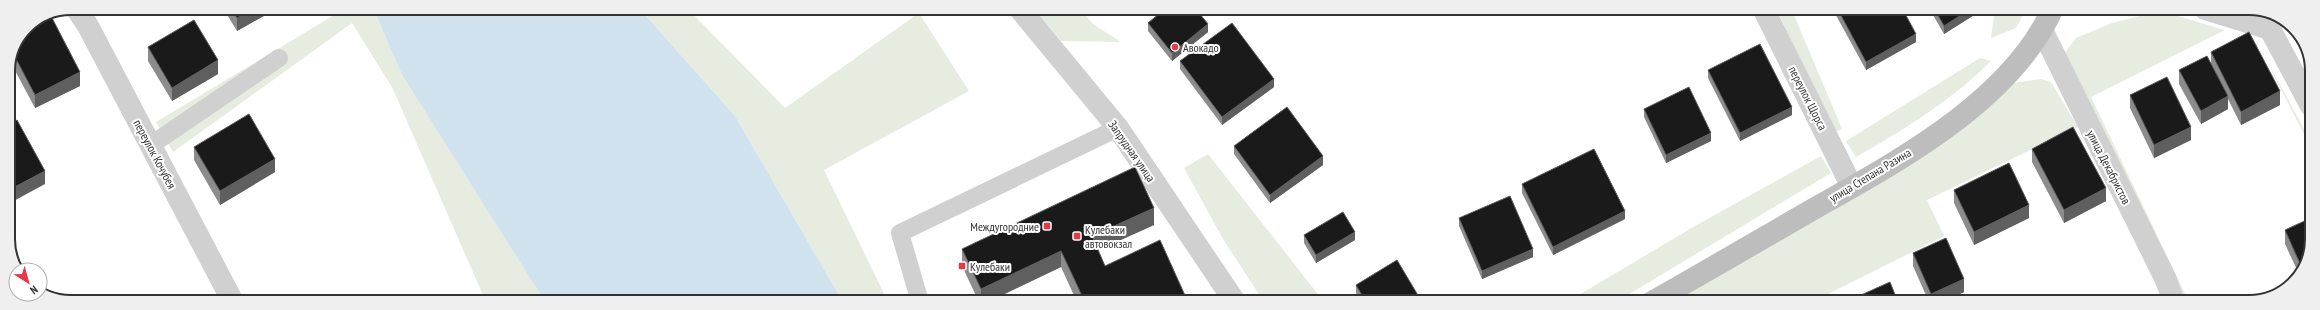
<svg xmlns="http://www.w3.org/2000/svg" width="2320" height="310" font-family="'PT Sans Narrow',sans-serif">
<rect width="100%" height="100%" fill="#fff"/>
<!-- green -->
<path fill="#e6ecdf" d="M346,8H373L402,75L545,302H486L392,87L352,23L173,152L156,122Z
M639,8H687L785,108L919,13L969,91L824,170L888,302H843L735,116Z
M1033,8H1079L1093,24L1121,42L1061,41Z
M1776,8H1791L1842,129L1834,132Z
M1995,8H2027L2016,28L1991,38Z
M2144,15H2174L2225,30L2091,97L2189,302H2183L2064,54L2076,38L2112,23Z
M2259,46L2311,142V148Z
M1980,58L1991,61C1951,101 1905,129 1856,157L1846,141Z
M2041,79L2051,82L2078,127L1927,200L1944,236L1812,302H1675L1891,171L2013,83Z
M1208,154L1324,302H1264L1223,239L1184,168Z
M1821,156L1831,173L1616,302H1567L1695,226Z"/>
<!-- water -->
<path fill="#cfe2ee" d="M373,8H639L735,116L843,302H545L402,75Z"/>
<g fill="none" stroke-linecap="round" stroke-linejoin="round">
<!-- lane -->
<path stroke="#d0d0d0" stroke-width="18" d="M151,145L279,58
M920,302L900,233L1118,128"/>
<!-- street -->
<path stroke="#d0d0d0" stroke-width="22" d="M76,8L88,26L233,302
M1019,8L1118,128L1235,302
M1763,8L1852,187
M2205,9L2270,29L2311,106
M2043,32L2166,280L2174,302"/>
<!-- secondary -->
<path stroke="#bdbdbd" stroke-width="22" d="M1652,302C1705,272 1758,241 1810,211C1896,162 2011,102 2053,8"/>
</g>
<!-- wall -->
<path fill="#8c8c8c" d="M223,8H278L237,31Z
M916,8H925L919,13Z
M1832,8H1902L1916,42L1866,70Z
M1929,8H1979V12L1944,34Z
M1148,23L1208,32L1172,61L1148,31Z
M27,26L80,86L35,108L11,63Z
M148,47L218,74L172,101L148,61Z
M2211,52L2280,105L2241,125L2228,99V109L2201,124L2179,84V70L2211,64Z
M1180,61L1274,87L1222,125L1180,69Z
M1708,70L1792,115L1740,141L1708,78Z
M2130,95L2191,140L2154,158L2130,108Z
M1644,109L1711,141L1666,163L1644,117Z
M1234,146L1323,165L1270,203L1234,154Z
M194,147L275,172L220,205L194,160Z
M2032,149L2106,201L2064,223L2032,162Z
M1522,184L1625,219L1553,255L1522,193Z
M1954,190L2029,218L1974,245L1954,203Z
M1459,218L1533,257L1482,279L1459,226Z
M1154,225L1098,250L1105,266L1188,302H1077L1061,267L988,302H979L962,266V249Z
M2285,230L2311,247L2298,272L2285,244Z
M1304,235L1355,240L1316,263L1304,243Z
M1913,253L1964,292L1943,302H1929L1913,266Z
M1356,285L1422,302H1361L1356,293Z"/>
<!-- shaded-wall -->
<path fill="#5f5f5f" d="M255,8H278L237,31V18Z
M919,8H925L919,13Z
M1113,8H1117L1113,12Z
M1972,8H1979V12L1944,34V26Z
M1208,24V32L1172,61V53Z
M1916,34V42L1866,70V62Z
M218,60V74L172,101V88Z
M80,72V86L35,108V95Z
M1274,79V87L1222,125V117Z
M2280,91V105L2241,125V112Z
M2228,96V109L2201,124V111Z
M1792,107V115L1740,141V133Z
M2191,127V140L2154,158V145Z
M1711,133V141L1666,163V155Z
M1323,156V165L1270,203V195Z
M275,159V172L220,205V191Z
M45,171V184L10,203L9,190Z
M2106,188V201L2064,223V210Z
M2029,205V218L1974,245V232Z
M1154,208V225L1092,253V236Z
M1625,211V219L1553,255V247Z
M1355,232V240L1316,263V255Z
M1533,249V257L1482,279V271Z
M1061,251V267L988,302H981V289Z
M1964,279V292L1943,302H1931V294Z"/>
<!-- building -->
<path fill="#1a1a1a" stroke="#5f5f5f" d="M231,8H255L237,18Z
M1166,8H1195L1208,24L1172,53L1148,23Z
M1837,8H1902L1916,34L1866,62Z
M1934,8H1972L1944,26Z
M51,16L80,72L35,95L14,55L27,26Z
M194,20L218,60L172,88L148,47Z
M1232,23L1274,79L1222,117L1180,61Z
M2249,32L2280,91L2241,112L2211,52Z
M1760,44L1792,107L1740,133L1708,70Z
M2207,56L2228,96L2201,111L2179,70Z
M2167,77L2191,127L2154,145L2130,95Z
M1689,87L1711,133L1666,155L1644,109Z
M1287,107L1323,156L1270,195L1234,146Z
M249,114L275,159L220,191L194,147Z
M17,120L45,171L9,190V125Z
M2073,127L2106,188L2064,210L2032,149Z
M1594,149L1625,211L1553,247L1522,184Z
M2009,163L2029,205L1974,232L1954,190Z
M1135,167L1154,208L1092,236L1105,266L1160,240L1188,302H1081L1084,300L1061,251L981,289L962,249Z
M1510,196L1533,249L1482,271L1459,218Z
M1343,212L1355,232L1316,255L1304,235Z
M2311,218V247L2301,266L2285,230Z
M1946,238L1964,279L1931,294L1913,253Z
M1397,260L1422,302H1366L1356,285Z
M1890,282L1898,302H1851L1850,300Z"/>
<!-- markers -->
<g fill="#e63946" stroke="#fff" stroke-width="1.5">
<circle cx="1175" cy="47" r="4"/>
<rect x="1043" y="222" width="8" height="8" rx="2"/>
<rect x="1073" y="232" width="8" height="8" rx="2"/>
<rect x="958" y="262" width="8" height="8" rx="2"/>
</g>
<g text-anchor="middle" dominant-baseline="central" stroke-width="4" stroke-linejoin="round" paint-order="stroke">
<!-- poi labels -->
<g font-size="12" fill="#333" stroke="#fff" text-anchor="start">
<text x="1183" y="47">Авокадо</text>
<text x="1039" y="226" text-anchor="end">Междугородние</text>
<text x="1085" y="229">Кулебаки<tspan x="1085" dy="14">автовокзал</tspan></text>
<text x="970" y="266">Кулебаки</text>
</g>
<!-- street labels -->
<g font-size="12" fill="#333" stroke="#fff">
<text transform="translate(1808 98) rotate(63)">переулок Щорса</text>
<text transform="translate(1132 151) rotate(55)">Запрудная улица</text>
<text transform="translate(155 154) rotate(62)">переулок Кочубея</text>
<text transform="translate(2109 167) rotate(63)">улица Декабристов</text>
<text transform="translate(1870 175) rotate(-31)">улица Степана Разина</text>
</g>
</g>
<!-- crop -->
<path d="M0 0H2320V310H0ZM71 15H2249A56 56 0 0 1 2305 71V239A56 56 0 0 1 2249 295H71A56 56 0 0 1 15 239V71A56 56 0 0 1 71 15Z" fill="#efefef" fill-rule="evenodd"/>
<path fill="none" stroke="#333" stroke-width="2" d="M71 15H2249A56 56 0 0 1 2305 71V239A56 56 0 0 1 2249 295H71A56 56 0 0 1 15 239V71A56 56 0 0 1 71 15Z"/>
<!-- north arrow -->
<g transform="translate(28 282) rotate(143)"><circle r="19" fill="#ffffff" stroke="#adadad"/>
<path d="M0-3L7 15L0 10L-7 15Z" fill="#e63946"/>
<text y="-6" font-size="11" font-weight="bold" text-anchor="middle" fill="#333333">N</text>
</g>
</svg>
